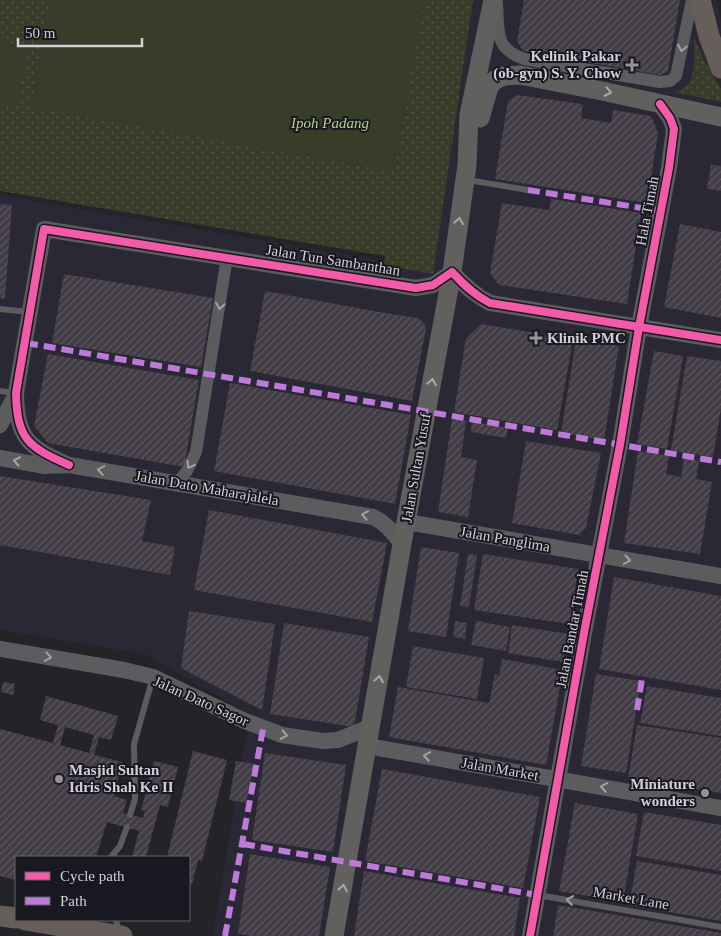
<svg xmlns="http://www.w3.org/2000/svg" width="721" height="936" font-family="Georgia,serif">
<defs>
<pattern id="green-dots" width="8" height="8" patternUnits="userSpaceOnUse" patternTransform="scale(1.25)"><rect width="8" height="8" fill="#373d29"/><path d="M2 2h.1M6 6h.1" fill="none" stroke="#535847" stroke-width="1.8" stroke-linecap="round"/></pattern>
<pattern id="building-hatch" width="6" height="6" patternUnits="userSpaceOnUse" patternTransform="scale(1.25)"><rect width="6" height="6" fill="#423c45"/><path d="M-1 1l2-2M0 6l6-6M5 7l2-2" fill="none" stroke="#5c575f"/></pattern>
</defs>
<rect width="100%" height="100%" fill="#242328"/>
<!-- built -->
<path fill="#2a2834" d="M471,0H716L721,19V936H213L250,714L144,654L0,630V195L431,269Z"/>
<!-- green -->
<path fill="url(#green-dots)" d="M0,0H473L433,274L384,265L385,256L0,191Z
M694,37L704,60L721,89V102L675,92C680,90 686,88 689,83C696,70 694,51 694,37Z"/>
<!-- pitch -->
<path fill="#373d29" d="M50,0H425L394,172L31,107Z
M0,41L29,47L16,106L0,103Z"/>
<!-- building -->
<path fill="url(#building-hatch)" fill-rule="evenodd" d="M524,0H680L668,71L660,75L523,51L517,41Z
M517,95L583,104L581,118L611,123L613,110L651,116L658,133L647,203L495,179L508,101Z
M711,165L721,166V191L707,189Z
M551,199L641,213L627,304L499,285L490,273L502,203L549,210Z
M0,204L12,205L5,299L0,298Z
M680,224L721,232V318L664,307Z
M64,274L213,298L201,367L52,343Z
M265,291L385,313L418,318L423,322L426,328L412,401L250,371Z
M481,324L573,339L557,430L454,412L466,338Z
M576,340L619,346L604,440L561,433Z
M654,351L683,356L667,449L637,444Z
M48,354L199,380L184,467L48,443L34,426Z
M687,356L721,361V409L713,457L671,450Z
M230,383L411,415L395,504L214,471Z
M452,419L466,421L461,457L477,460L468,517L438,512Z
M472,422L508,428L506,438L471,432Z
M526,441L601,453L586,528L579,535L512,523Z
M638,451L669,456L666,474L681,477L684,458L699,461L696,479L712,482L700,554L624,543Z
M0,476L151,500L142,541L175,547L170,575L0,545Z
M209,510L387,543L372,622L194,590Z
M421,547L459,553L446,637L408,631Z
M468,554L477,555L469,607L460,606Z
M483,554L578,569L570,624L474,610Z
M614,577L721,596V690L599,669Z
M189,611L275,624L262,710L181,668Z
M455,621L467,623L465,639L453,637Z
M476,621L510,627L506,651L471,645Z
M284,623L369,637L354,727L270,714Z
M512,625L568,634L563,662L508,653Z
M413,646L484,658L477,699L406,687Z
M502,659L563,670L546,765L389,737L398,687L489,703L495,674L499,675Z
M596,674L641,681L626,773L581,766Z
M3,682L15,684L13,695L1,692Z
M647,686L721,698V736L640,723Z
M46,696L118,716L111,740L99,737L94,755L122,762L114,796L127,800L123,813L143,818L145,811L141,810L154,761L178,767L168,807L160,805L146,857H132L139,831L107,822L96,857H16V880L0,876V729L53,743L58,725L40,720ZM65,727L94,735L89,753L60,745Z
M637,725L721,738V793L628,779Z
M193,751L227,760L202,861L198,860L192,884L189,883V857H167Z
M265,753L346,765L333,852L252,840Z
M236,761L254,764L246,803L229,800Z
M382,769L540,797L523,888L365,861Z
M575,803L638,814L623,902L559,891Z
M644,812L721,825V871L636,856Z
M250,854L330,867L319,936H252L238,934Z
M637,861L721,875V921L629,905Z
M364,871L520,898L514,936H354Z
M558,905L721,933V936H553Z"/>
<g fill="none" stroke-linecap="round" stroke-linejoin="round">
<!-- service -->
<path stroke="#5c5c5f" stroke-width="6" d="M468,180L528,190
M0,309L29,312
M0,391L15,393
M130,815L135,799L134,744L153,677
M111,857L120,846L127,827
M538,895L721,927
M116,920L119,932"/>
<!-- minor -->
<path stroke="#5c5c5f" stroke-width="12" d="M497,3C499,32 494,48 524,59L660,82L670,81L676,76L692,0
M177,483L187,471L196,452L227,257"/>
<!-- tertiary -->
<path stroke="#5c5c5f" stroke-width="16" d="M0,425L14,398
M0,458L45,466L69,465L373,517C386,523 393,533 402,544
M69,465C28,447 17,439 16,393L44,229L416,288L433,285L452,272C463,284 474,295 490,303L721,340
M407,522L721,576
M0,649L124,670L153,677L245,721L282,735L323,741L338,740L370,727
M367,746L721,808
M530,936L584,633L620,445L639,327L669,168L674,129L670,118L660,104"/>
<!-- secondary -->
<path stroke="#625f5f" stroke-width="19" d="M480,118L489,87L495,80L504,76L520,75L602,91L721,117
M334,936L402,544L452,272L467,165L469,115L493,0"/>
<!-- trunk -->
<path stroke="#665e5a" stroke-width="21" d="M700,0L709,36L721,68
M0,916L16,918
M25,920L122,936"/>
<!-- quiet -->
<path stroke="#bd7bd9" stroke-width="6" stroke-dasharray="12 6" stroke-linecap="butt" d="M528,190L661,211
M26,343L721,462
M637,710L642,679
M243,844L537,895
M225,936L263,729"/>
<defs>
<path id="cycleway" d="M69,465C28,447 17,439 16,393L44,229L416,288L433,285L452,272C463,284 474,295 490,303L721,340
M530,936L584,633L620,445L639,327L669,168L674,129L670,118L660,104"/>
</defs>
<!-- cycleway casing -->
<use href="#cycleway" stroke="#191820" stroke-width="11"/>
<!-- cycleway -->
<use href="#cycleway" stroke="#f35aa7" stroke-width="8"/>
</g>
<!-- one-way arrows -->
<defs><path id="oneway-chevron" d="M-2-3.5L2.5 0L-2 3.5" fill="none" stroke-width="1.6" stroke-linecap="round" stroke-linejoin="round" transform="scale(1.25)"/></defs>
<g stroke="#a2a2a6">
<use href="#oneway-chevron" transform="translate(682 48) rotate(101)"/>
<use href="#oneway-chevron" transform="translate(220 306) rotate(99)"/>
<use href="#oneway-chevron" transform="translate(17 461) rotate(-170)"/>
<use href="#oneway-chevron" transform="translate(190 465) rotate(119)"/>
<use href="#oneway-chevron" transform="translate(101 470) rotate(-170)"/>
<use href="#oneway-chevron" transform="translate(365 515) rotate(-169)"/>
<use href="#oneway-chevron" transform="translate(627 560) rotate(10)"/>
<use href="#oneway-chevron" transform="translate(48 657) rotate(10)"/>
<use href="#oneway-chevron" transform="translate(284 735) rotate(12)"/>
<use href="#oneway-chevron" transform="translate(427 756) rotate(-170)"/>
<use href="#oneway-chevron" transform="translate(604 787) rotate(-170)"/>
<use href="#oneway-chevron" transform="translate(570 900) rotate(-170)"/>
</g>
<g stroke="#aaa8ac">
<use href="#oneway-chevron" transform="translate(608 92) rotate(12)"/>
<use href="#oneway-chevron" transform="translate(459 221) rotate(-81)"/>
<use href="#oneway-chevron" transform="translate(432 382) rotate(-80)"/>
<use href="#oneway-chevron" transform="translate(379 679) rotate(-80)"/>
<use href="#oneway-chevron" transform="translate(343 888) rotate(-80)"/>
</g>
<!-- markers -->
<g fill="#949398" stroke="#191820" stroke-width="2">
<path d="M629.5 57.5h5v5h5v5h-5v5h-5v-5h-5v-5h5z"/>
<path d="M533.5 330.5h5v5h5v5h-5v5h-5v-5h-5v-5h5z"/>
<circle cx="59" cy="779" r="5"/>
<circle cx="705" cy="793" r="5"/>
</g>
<g text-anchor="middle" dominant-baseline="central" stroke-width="4" stroke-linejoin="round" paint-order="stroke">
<!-- poi labels -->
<g font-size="15" font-weight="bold" fill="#d1d0d5" stroke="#191820" text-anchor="end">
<text x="621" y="56">Kelinik Pakar<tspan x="621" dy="17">(ob-gyn) S. Y. Chow</tspan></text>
<text x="547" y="338" text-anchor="start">Klinik PMC</text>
<text x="69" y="770" text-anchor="start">Masjid Sultan<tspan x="69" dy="17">Idris Shah Ke II</tspan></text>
<text x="695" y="784">Miniature<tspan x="695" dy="17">wonders</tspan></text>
</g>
<!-- park labels -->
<g font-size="15" font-style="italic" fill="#bccf8a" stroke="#191820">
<text x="330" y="123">Ipoh Padang</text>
</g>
<!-- street labels -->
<g font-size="15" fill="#d1d0d5" stroke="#191820">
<text transform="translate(647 211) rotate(-79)">Hala Timah</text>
<text transform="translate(333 260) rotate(9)">Jalan Tun Sambanthan</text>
<text transform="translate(416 468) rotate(-80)">Jalan Sultan Yusuf</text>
<text transform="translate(207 488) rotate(10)">Jalan Dato Maharajalela</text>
<text transform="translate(505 539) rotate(10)">Jalan Panglima</text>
<text transform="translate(572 629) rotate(-79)">Jalan Bandar Timah</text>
<text transform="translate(201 701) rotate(24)">Jalan Dato Sagor</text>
<text transform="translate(500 769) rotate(10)">Jalan Market</text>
<text transform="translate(631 898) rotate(10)">Market Lane</text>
</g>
</g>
<!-- legend -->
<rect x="15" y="856" width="175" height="65" fill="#191820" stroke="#636268"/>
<rect x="25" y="872" width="25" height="8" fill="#f35aa7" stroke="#636268"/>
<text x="60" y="881" font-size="15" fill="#d1d0d5">Cycle path</text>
<rect x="25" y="897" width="25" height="8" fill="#bd7bd9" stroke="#636268"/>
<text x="60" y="906" font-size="15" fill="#d1d0d5">Path</text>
<!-- scale -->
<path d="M18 38v8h124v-8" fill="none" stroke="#d1d0d5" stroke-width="2.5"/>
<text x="25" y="38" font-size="15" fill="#d1d0d5" stroke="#191820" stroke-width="4" paint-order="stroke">50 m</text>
</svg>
